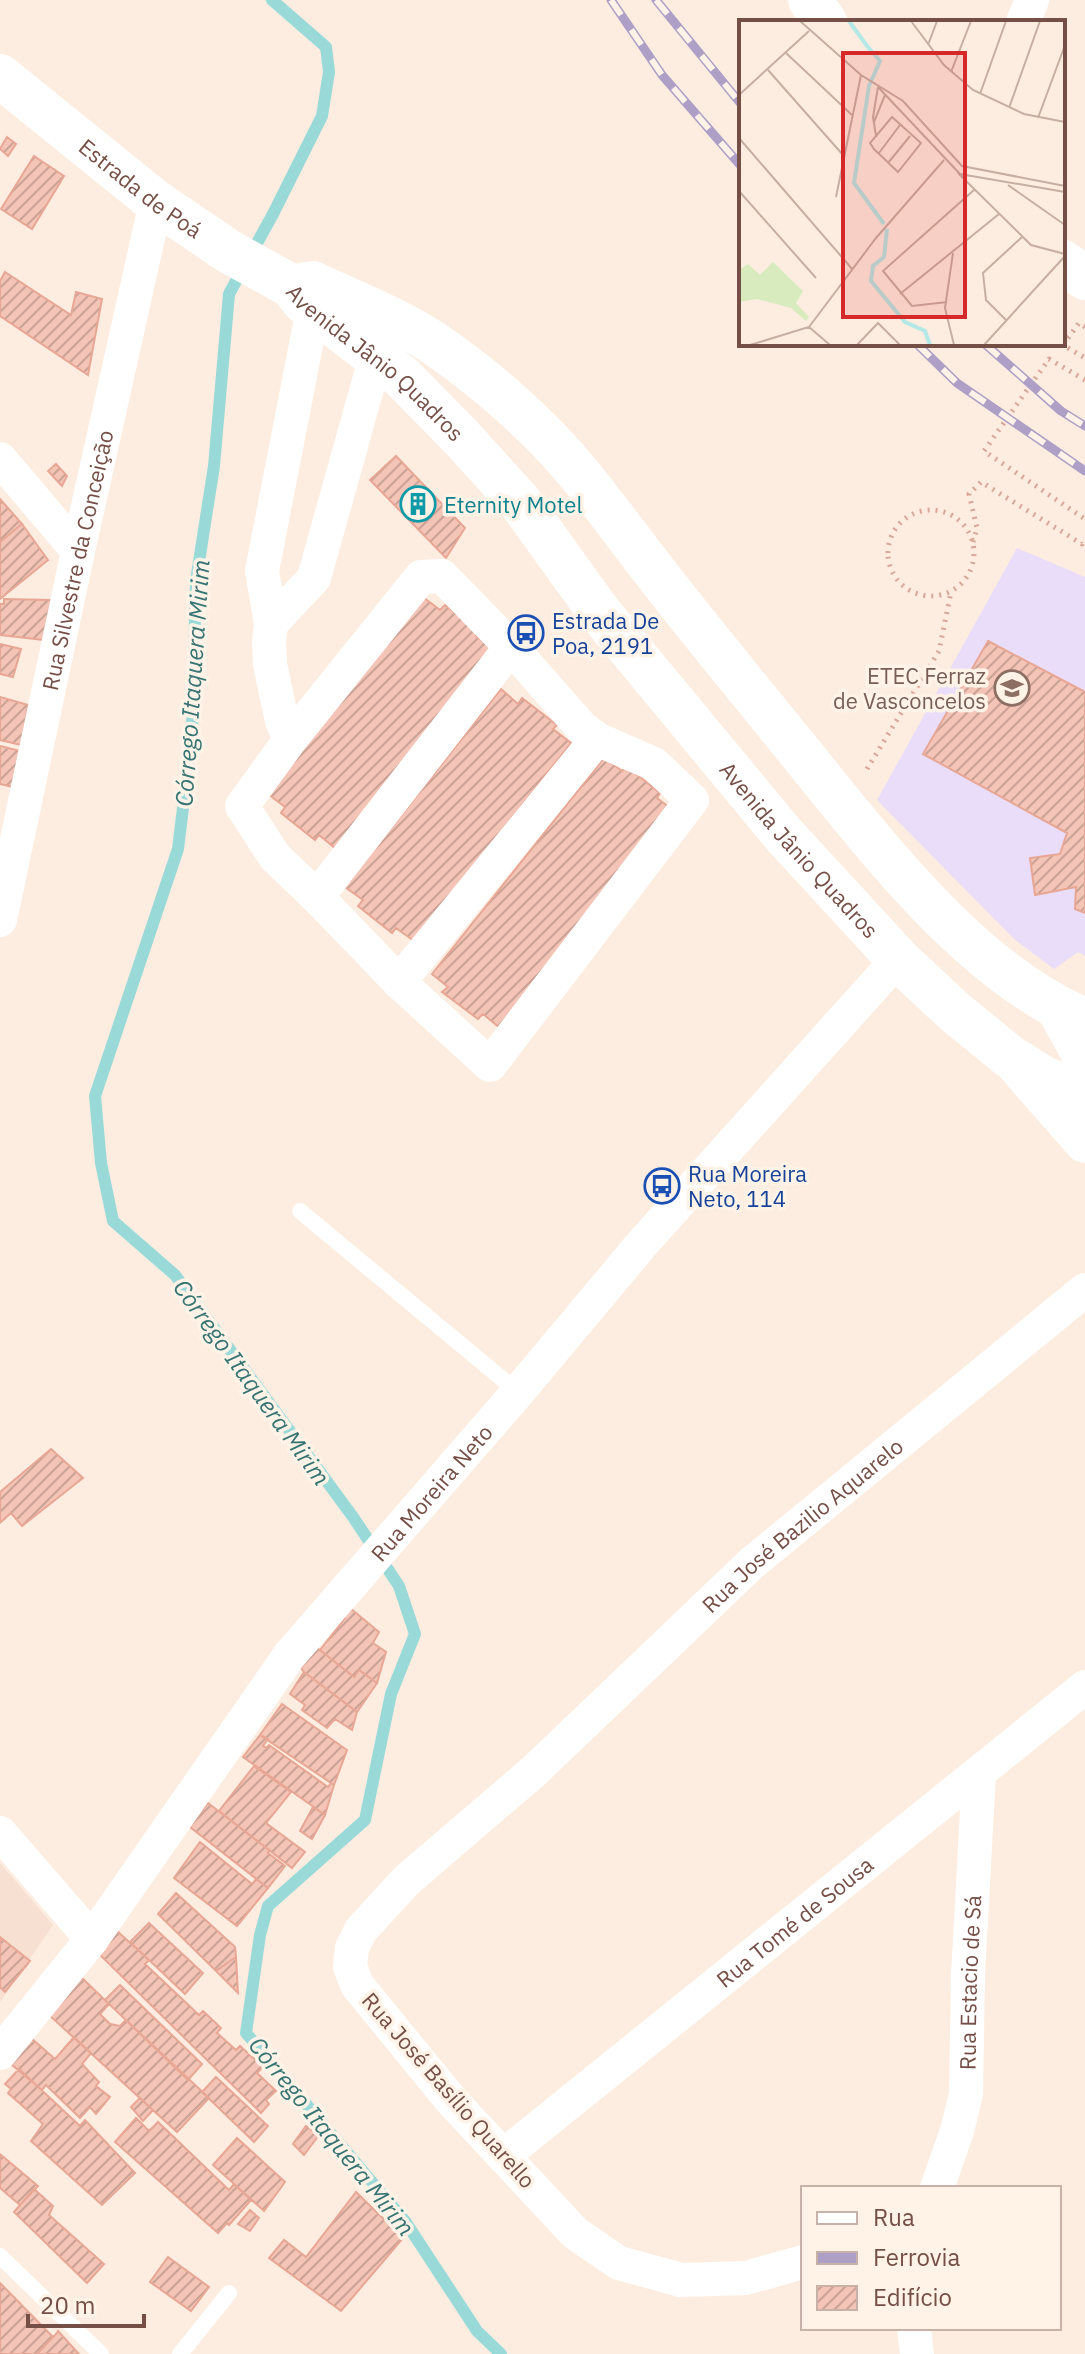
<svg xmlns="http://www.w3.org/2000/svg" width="1085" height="2354" font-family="'IBM Plex Sans',sans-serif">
<defs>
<pattern id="building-hatch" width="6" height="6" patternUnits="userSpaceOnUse" patternTransform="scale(2)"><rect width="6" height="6" fill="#f4c4b6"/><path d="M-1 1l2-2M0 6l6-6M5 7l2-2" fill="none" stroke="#caa296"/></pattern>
</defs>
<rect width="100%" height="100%" fill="#fdede0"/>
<!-- residential -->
<path fill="#f7e0d1" d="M0,1863L53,1925L0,2002Z"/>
<!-- education -->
<path fill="#eaddf9" d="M1017,548L1085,577V956L1078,952L1054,969L1014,939L877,800Z"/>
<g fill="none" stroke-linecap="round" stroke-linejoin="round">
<!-- stream -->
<path stroke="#99dad9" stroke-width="12" d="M272,0L326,47L329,72L322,116L273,214L229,294L214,466L196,581L192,734L178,849L95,1096L101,1163L113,1221L175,1275L353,1517L399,1586L415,1634L391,1694L365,1820L268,1906L260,1935L246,2033L405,2221L477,2331L501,2354"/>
</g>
<!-- building -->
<path fill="url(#building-hatch)" stroke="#e8a795" stroke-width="2" d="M7,137L16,144L8,156L0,149Z
M34,156L64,176L32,229L1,209Z
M5,272L71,315L76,292L102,299L88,375L0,316V281Z
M396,456L465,528L446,558L370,480Z
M56,464L67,476L62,486L48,471Z
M0,499L22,524L0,542Z
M22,524L48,560L0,599V542Z
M423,597L440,610L445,605L479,631L476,636L493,649L336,849L319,835L315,840L281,813L285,807L268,794Z
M4,599L51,600L43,640L0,635V604H4Z
M988,641L1085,692V913L1075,909L1076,887L1035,895L1030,858L1060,854L1067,833L923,754Z
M0,644L21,649L13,677L0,674Z
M501,689L518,704L522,698L557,725L553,729L571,743L414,941L396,928L392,933L358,906L363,900L345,887Z
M0,697L28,705L21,745L0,740Z
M0,746L20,751L13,787L0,784Z
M604,758L622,771L626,766L660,793L657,798L674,811L500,1028L483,1014L478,1019L442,992L448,987L432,974Z
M51,1449L83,1478L22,1526L11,1513L0,1523V1492Z
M350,1608L379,1632L373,1643L386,1652L377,1683L359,1670L354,1677L320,1650L345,1618L342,1615Z
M316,1647L354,1677L359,1670L377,1683L357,1712L304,1672L301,1668Z
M304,1672L357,1712L352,1730L335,1719L327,1728L302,1710L305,1705L290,1694Z
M282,1704L347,1750L334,1785L260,1735Z
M260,1735L268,1739L263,1746L266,1748L269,1745L328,1787L331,1783L334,1785L325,1815L243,1757Z
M254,1766L291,1792L266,1823L305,1852L292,1868L219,1811Z
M208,1803L269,1850L268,1853L285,1866L268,1888L190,1827Z
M313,1807L325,1815L312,1839L300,1831Z
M200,1842L252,1884L256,1879L268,1888L237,1926L174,1878Z
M176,1893L235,1947L236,1957L216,1971L158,1914Z
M149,1923L203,1973L185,1994L130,1942Z
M116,1930L149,1960L145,1964L199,2015L203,2011L221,2028L217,2033L236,2050L240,2046L263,2067L257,2073L276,2091L266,2100L269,2104L261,2113L98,1953Z
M0,1937L30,1961L5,1992L0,1987Z
M236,1957L238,1993L216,1971Z
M80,1976L109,2004L100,2014L110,2024L120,2026L126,2020L209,2098L177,2132L49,2015Z
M120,1985L202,2064L188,2080L105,2000Z
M74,2037L91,2053L82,2064L99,2082L96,2086L110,2097L96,2114L90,2107L80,2118L46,2085L42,2090L11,2064L31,2038L55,2059Z
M19,2069L80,2126L85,2120L135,2173L102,2205L31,2141L43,2124L8,2093L11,2089L5,2084Z
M216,2077L268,2126L254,2142L202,2092Z
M140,2098L153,2110L143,2121L131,2107Z
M136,2118L149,2131L158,2122L229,2190L234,2184L251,2200L229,2225L227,2223L218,2233L115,2142Z
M306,2126L319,2135L304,2155L293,2144Z
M237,2138L285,2182L264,2211L213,2165Z
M0,2154L38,2186L20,2205L0,2188Z
M34,2189L53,2206L49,2215L104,2264L87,2283L14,2212Z
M356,2192L403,2238L341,2311L269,2258L284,2240L306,2257Z
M250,2210L259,2218L250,2231L238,2224Z
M168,2257L209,2287L191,2311L150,2282Z
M0,2283L53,2337L37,2354H0Z
M58,2331L79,2354H37L57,2333Z"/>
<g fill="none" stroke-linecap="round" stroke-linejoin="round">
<!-- path -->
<path stroke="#d9a799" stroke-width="5" stroke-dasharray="2 6" stroke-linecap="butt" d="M1085,327L1079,323L1063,345L1085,358
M1085,380L1049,359L984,451L1085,519
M888 553a43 43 0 1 1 86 0a43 43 0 1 1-86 0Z
M973,542L977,528L969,494L981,482L1082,544L1085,540
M867,769L939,651L951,592"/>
<!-- service -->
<path stroke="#fff" stroke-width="16" d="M300,1211L518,1392
M0,2256L101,2354
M180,2354L229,2293"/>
<!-- minor -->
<g stroke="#fff" stroke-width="34">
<path d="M1023,22L1032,0"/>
<path d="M0,459L78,551"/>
<path d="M271,624L314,578L376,356"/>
<path d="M290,740L421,577L442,576L511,647L582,728L597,739L654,764L692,800L490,1065L399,982L317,897L275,857L242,806L290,740L282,721L270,664L269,642L271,624L262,571L313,309"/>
<path d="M317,897L511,647"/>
<path id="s1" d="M0,920L78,551L156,202"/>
<path d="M399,982L597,739"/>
<path d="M0,1833L92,1939"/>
<path id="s2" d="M0,2053L92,1939L289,1656L518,1392L641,1245L898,959"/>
<path id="s3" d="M503,2156L1085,1687"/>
<path id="s4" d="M937,2188L957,2131L966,2094L968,1975L979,1774"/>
<path id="s5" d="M803,2262L746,2278L681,2280L619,2263L575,2233L451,2100L357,1985L350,1966L352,1948L361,1930L407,1880L533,1772L752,1563L1085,1290"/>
<path d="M914,2328L917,2354"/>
</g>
<!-- tertiary -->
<path stroke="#fff" stroke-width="42" d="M1057,1008L1085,1059
M1014,1061L1085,1142"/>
<!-- secondary -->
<g stroke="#fff" stroke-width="44">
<path d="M810,0L825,22"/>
<path id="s6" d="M0,76L156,202L228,251L291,286L304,302L402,377L462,438L520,502L600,613L783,834L898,959L956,1013L1010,1057L1045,1079L1085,1092"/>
<path d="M1063,262L1085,278"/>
<path d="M305,284L313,283C353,302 395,318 432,342C484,377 541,427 580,475C611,513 639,552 669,590C721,656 775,721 828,787C897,872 982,977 1085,1020"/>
</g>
<defs>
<path id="rail" d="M611,0L662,75L741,166
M656,0L741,104
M917,344L957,383L1085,471
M985,344L1061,411L1085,426"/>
</defs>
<!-- rail casing -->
<use href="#rail" stroke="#ad9fc6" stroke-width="9"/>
<!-- rail -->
<use href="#rail" stroke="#fff2e7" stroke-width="6" stroke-dasharray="18" stroke-linecap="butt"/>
</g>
<!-- icons -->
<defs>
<symbol id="building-ring" viewBox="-11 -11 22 22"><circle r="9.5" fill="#fff2e7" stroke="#0f9aa8" stroke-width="1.5"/><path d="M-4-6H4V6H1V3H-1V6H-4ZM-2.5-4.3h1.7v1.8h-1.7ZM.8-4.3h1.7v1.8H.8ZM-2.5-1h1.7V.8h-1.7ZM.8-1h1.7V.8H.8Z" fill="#0f9aa8"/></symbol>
<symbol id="bus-ring" viewBox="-11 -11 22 22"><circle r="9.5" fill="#fff2e7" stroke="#1a4fb4" stroke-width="1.5"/><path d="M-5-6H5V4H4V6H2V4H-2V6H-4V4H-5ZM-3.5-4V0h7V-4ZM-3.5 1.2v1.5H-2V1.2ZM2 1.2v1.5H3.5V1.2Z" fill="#1a4fb4"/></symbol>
<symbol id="university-ring" viewBox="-11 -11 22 22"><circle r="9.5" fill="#fff2e7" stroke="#8d6e63" stroke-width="1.5"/><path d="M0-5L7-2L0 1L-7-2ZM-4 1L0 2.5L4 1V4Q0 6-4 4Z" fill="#8d6e63"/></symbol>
</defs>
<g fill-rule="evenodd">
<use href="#building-ring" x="398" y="484" width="40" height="40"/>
<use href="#bus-ring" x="506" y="613" width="40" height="40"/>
<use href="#university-ring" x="992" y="668" width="40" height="40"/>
<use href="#bus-ring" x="642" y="1166" width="40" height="40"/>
</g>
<g text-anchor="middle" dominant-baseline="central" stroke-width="7" stroke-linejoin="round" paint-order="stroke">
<!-- street labels -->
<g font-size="22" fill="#754f46" stroke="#fff2e7">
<text stroke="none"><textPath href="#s6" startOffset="180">Estrada de Poá</textPath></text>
<text stroke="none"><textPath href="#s6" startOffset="474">Avenida Jânio Quadros</textPath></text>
<text stroke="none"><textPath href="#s1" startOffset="368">Rua Silvestre da Conceição</textPath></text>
<text stroke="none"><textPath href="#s6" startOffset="1122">Avenida Jânio Quadros</textPath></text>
<text stroke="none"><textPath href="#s2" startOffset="708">Rua Moreira Neto</textPath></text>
<text stroke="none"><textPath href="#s5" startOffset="1230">Rua José Bazilio Aquarelo</textPath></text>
<text stroke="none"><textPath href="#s3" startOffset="374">Rua Tomé de Sousa</textPath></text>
<text stroke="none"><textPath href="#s4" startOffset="210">Rua Estacio de Sá</textPath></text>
<text transform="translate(449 2090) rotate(49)">Rua José Basílio Quarello</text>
</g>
<!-- culture labels -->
<g font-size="22" fill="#0d838f" stroke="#fff2e7" text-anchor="start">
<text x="444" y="504">Eternity Motel</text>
</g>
<!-- transit labels -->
<g font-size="22" fill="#164399" stroke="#fff2e7" text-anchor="start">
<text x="552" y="620">Estrada De<tspan x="552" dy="25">Poa, 2191</tspan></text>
<text x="688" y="1173">Rua Moreira<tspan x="688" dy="25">Neto, 114</tspan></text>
</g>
<!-- education labels -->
<g font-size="22" fill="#785e54" stroke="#fff2e7" text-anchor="end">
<text x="986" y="675">ETEC Ferraz<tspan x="986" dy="25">de Vasconcelos</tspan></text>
</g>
<!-- water labels -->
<g font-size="24" font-style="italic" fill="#377574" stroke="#fff2e7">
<text transform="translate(192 683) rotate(-86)">Córrego Itaquera Mirim</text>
<text transform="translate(252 1382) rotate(54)">Córrego Itaquera Mirim</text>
<text transform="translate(332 2136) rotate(51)">Córrego Itaquera Mirim</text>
</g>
</g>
<!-- overview -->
<g transform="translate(739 20)">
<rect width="326" height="326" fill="#fdede0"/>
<path d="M34,242L64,271L57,283L70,297L67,301L52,288L18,279L0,282V250L9,244L21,255Z" fill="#d8ebbe"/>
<path fill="none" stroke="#b4e8e6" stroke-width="4" d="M110,1L128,26M128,26L141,41L130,66L115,163L145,204M148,209L145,237L134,246L132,261L166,302L186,311L191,325"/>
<path fill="none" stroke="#c7aea2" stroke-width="2" d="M61,1L122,55L164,81L223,146L326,166M172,1L205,45L234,70L285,94L326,102M189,25L198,1M47,33L113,95M29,50L104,135M212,52L232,1M139,67L221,154L326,172M241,74L267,1M0,75L70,11M270,88L301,1M299,98L326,25M135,102L146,75M137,116L153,97L182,123L159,152L135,129L131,123L137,116L134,97L139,67M0,118L114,250M140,133L161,105M149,143L171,116M219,153L292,225L326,234M269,165L326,205M0,171L77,258M97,177L122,55M214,233L206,288L215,325M161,274L260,194M208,282L173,286L144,251L235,170M268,301L247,280L244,253L283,217M70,307L91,325M11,325L70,307L137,218L205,140M118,325L139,303L161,325M245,325L326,236"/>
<path fill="#d62828" fill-opacity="0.15" stroke="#d62828" stroke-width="4" d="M104,33H226V297H104Z"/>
<rect width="326" height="326" fill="none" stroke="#754f46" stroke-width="4"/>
</g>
<!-- legend -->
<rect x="801" y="2186" width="260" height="144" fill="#fff2e7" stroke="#c8b1a7" stroke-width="2"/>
<rect x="817" y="2212" width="40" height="12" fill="#ffffff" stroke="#c8b1a7" stroke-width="2"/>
<text x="873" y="2226" font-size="24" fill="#754f46">Rua</text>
<rect x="817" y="2252" width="40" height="12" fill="#ad9fc6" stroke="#c8b1a7" stroke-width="2"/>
<text x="873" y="2266" font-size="24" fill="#754f46">Ferrovia</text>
<rect x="817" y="2286" width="40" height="24" fill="url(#building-hatch)" stroke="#c8b1a7" stroke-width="2"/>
<text x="873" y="2306" font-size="24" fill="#754f46">Edifício</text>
<!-- scale -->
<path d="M28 2314v12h116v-12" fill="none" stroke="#754f46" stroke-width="4"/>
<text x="40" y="2314" font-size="24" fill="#754f46" stroke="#fff2e7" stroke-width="6" paint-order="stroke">20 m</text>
</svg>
